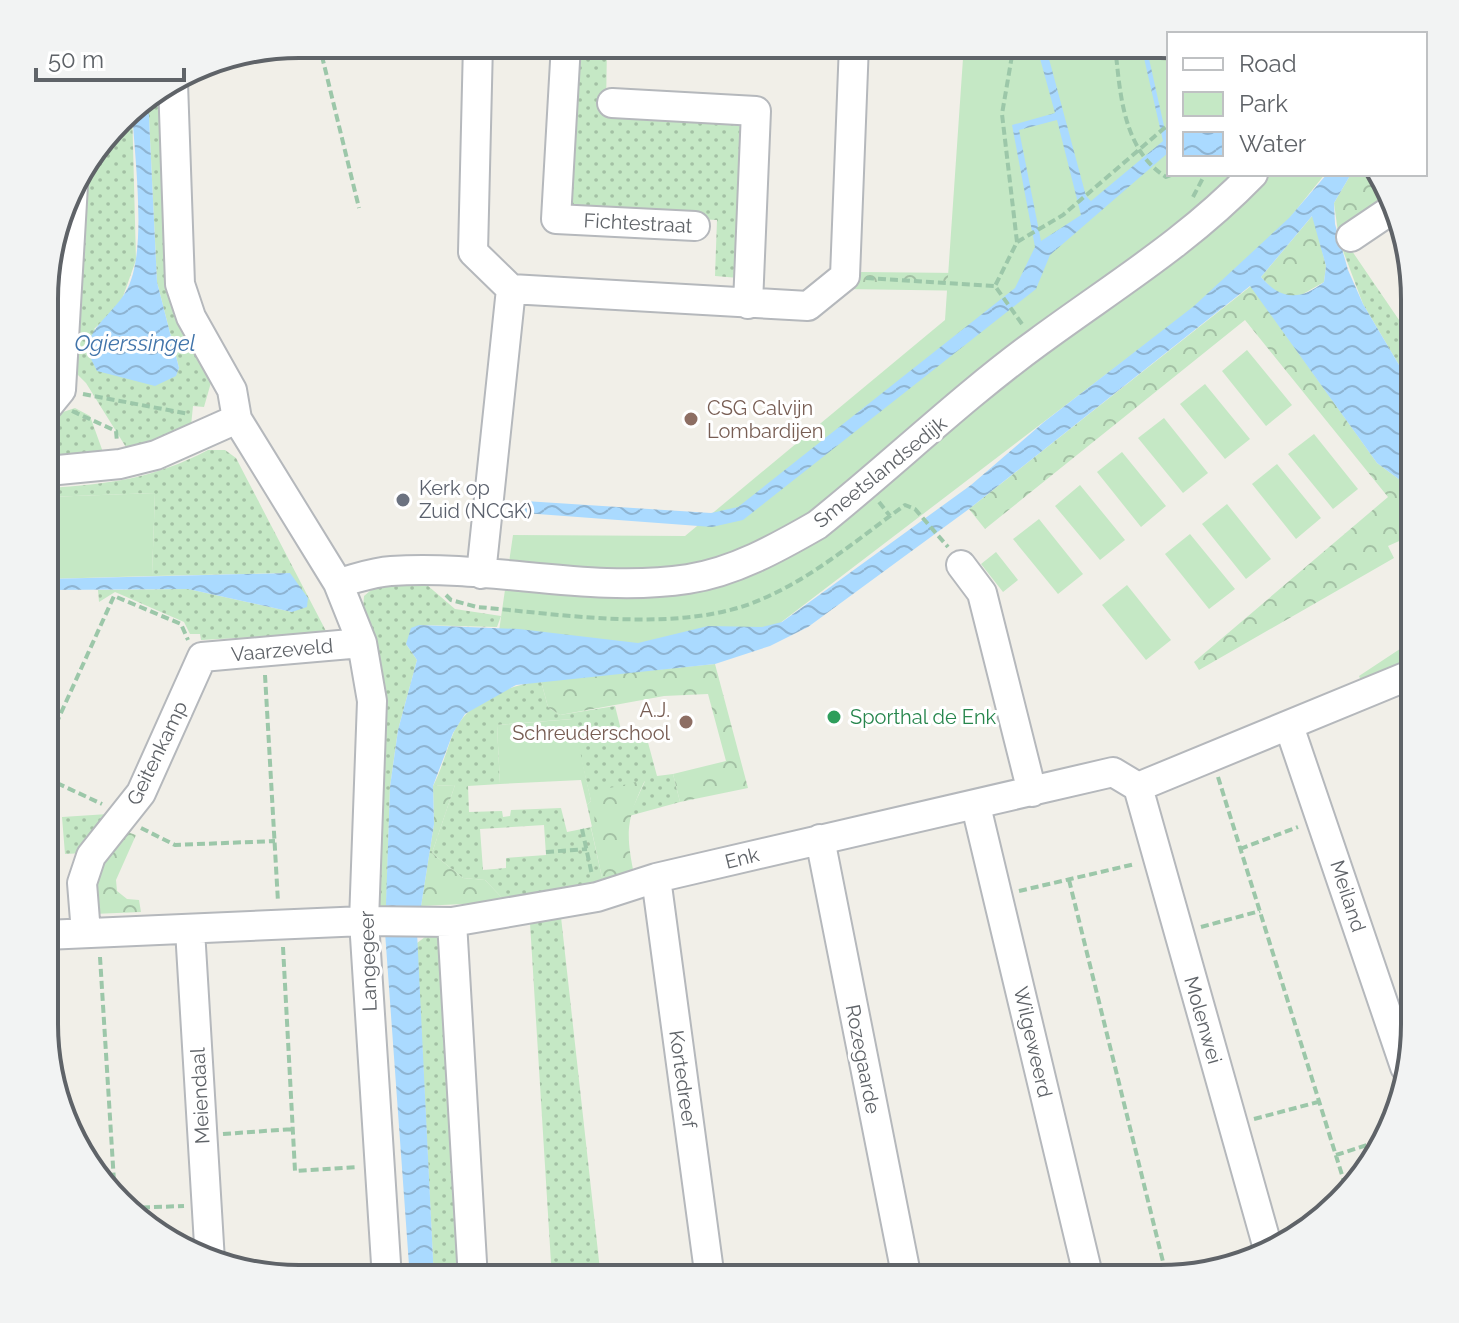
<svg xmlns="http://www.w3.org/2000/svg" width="1459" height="1323" font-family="Raleway,sans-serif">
<defs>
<pattern id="grass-dots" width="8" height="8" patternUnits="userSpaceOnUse" patternTransform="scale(2)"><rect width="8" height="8" fill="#c5e8c5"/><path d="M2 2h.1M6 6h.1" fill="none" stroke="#a3c0a4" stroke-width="1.8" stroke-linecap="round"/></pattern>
<pattern id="forest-crowns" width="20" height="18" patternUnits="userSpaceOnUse" patternTransform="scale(2)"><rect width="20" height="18" fill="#c5e8c5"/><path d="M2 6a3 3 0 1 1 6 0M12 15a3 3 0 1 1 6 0" fill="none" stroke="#a3c0a4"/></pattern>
<pattern id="water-waves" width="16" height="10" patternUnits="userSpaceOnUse" patternTransform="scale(2)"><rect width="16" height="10" fill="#aadaff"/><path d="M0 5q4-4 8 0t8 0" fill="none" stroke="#8eb4d2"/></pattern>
</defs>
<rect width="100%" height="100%" fill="#f1efe8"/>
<!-- grass -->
<path fill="url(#grass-dots)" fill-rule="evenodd" d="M578,44L607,45L606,108L745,115L739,278L715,276L717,220L569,213Z
M162,89L171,280L212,379L204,407L193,406L191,426L129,452L86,383L72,369L87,162L132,107L136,260L120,305L94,329L176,375L179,368L157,282L148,97Z
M1339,240L1352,251L1414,342L1415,392L1363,304Z
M75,408L90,416L104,455L48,462V417Z
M208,450H225L236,458L327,633L201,640L200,634H190L184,622L115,592L99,602L98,590L188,589L292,612L290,573L152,576L155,493L47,497L48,488C109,484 153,479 208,450Z
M377,585H427L455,609L501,616L497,627L419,625L406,644L417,660L398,730L390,787L386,914L375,909L363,609L364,596Z
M541,681L548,707L560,715L615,706L623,738L646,735L657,776L673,774L680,802L629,816L645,781L591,828L603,882L506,902L485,880L463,878L432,853L455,785L433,786C442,769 446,751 453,734C469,699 507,686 541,681ZM572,719L591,801L587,805L592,827L567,832L561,808L511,810L510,816L503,817L502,811L469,812L468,786L500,784L497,725ZM544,825L546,855L506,858V868L483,870L480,829Z
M108,814L85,853L65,854L62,817Z
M561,917L601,1279H552L530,923Z
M433,931L440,938L464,1279H434L417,943Z"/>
<!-- forest -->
<path fill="url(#forest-crowns)" d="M1351,174H1378L1395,201L1339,240L1334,203Z
M1313,215L1326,266L1324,282L1296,298L1277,294L1261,277Z
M859,272L962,273L978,291L843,289Z
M1251,286L1377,463L1400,480L1415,483V534L1388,546L1394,558L1199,670L1194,662L1388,497L1245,320L985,529L969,509Z
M1415,639V663L1361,681L1359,676Z
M715,664L748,788L680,802L673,774L726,761L708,694L664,696L560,715L548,707L541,681Z
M645,780C627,819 625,831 634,874L603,882L591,827L595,824L592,792Z
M455,785L432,853L463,878L485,880L506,902L421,906L434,824L433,786Z
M122,830L136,835L116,880L117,891L127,899L139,900L141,912L93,914L97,861Z"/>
<!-- green -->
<path fill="#c5e8c5" d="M964,44L1169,45V174H1325L1256,260L767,633L677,651L499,631L513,535L685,536L945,320Z
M1247,350L1292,405L1266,426L1222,371Z
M1205,384L1250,439L1225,459L1180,404Z
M1164,418L1208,473L1183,493L1138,438Z
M1314,434L1358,489L1333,509L1288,454Z
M1122,452L1166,506L1141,527L1097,472Z
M1277,464L1321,518L1296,539L1252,484Z
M1080,485L1125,540L1100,560L1055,506Z
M155,493L152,576L47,579V497Z
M1227,504L1271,559L1246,579L1202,524Z
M1039,519L1083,574L1058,594L1013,539Z
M1190,534L1235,589L1209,609L1165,554Z
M996,552L1018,580L1003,592L981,564Z
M1127,585L1171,640L1146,660L1102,605Z
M573,719L591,801L587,805L581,780L500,784L497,725Z"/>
<!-- water -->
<path fill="url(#water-waves)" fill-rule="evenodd" d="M1036,44H1045L1086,196L1091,201L1163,141L1141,45H1146L1164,126L1169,133V152L1050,255L1036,289L743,520L712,527L524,513L525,501L711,513L738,507L1015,288L1035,247L1012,125L1055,113ZM1057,120L1081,215L1041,241L1019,130Z
M148,97L157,282L179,368L176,376L155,386L97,371L87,351C89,323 122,309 131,280C146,238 134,153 132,107Z
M1327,174H1351L1334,203L1335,224L1348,270L1363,304L1415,392V483L1400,480L1377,463L1250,286L969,509L808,627L770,646L715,664L516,685L465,714L453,733L433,786L434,824L417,932L434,1279H410L385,932L390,787L398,730L417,660L406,644L411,628L419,625L519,629L638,643L708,626L762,627L782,622L971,485L1044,422L1194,306L1289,218ZM1312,216L1326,266L1324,282C1300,301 1281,300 1261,277Z
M290,573L308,598L307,607L292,612L188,589L47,590V579Z"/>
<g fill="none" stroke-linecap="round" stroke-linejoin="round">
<defs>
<path id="minor" d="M478,44L473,252L511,289L481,574
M566,44L556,219L695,226
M173,83L180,284L191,317L232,390L237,419L338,583L362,643L372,701L364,921L387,1279
M612,103L756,111L748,304
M1351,237L1397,206
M511,289L808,306L845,276L854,44
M48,406L61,390L73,185
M48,471L120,464L156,455L237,419
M961,565L982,593L1032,792
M338,583C355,579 373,572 391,571C490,564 589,594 688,579C734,572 777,548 817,525C891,466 961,398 1038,342C1114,286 1186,243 1253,174
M1289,726L1405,1067
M1138,787L1269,1252
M976,806L1089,1279
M820,839L907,1279
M656,878L710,1279
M452,922L473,1279
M190,930L210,1261
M86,933L82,883L91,856L141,793L202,657L362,643
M45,935L364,921L452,922L597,897L656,878L1113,772L1138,787L1415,673"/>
</defs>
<!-- minor casing -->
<use href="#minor" stroke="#b5b8bc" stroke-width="32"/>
<!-- path -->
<path stroke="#9cc7a9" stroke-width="4" stroke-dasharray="8 4" stroke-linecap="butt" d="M319,44L359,208
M1014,44L1002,114L1017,242
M1115,45C1120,91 1122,149 1166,177L1174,174
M1193,197L1205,174
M866,278L995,286
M1022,324L995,286L1017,242L1063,215L1169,124
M83,394L189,414
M72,411L116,431L117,442
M879,502L890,516
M446,595L451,600L477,607C562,614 682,635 762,599C814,577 859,538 905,505L915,509L948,547
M265,675L278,902
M46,746L114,596L181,624L188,640
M1218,777L1347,1191
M46,778L102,804
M141,828L175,845L275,841
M582,829L592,875
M1240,849L1298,827
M546,852L587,849
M1069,880L1167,1278
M1019,891L1135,864
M1201,927L1260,911
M283,947L295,1171L358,1167
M100,957L115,1198
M1254,1119L1318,1102
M223,1134L293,1129
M1336,1155L1386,1139
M130,1208L184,1206"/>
<!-- minor -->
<use href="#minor" stroke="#fff" stroke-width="28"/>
</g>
<!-- markers -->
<g fill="#8d6e63" stroke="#fff" stroke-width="3">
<circle cx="691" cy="419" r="8"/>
<circle cx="686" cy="722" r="8"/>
</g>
<circle fill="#6b7280" stroke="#fff" stroke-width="3" cx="403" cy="500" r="8"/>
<circle fill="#2e9e5b" stroke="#fff" stroke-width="3" cx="834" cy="717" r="8"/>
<g text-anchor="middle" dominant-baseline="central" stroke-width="6" stroke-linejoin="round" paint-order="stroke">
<!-- street labels -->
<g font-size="20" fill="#5f6368" stroke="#fff">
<text transform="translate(638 223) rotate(3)">Fichtestraat</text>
<text transform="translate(880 472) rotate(-39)">Smeetslandsedijk</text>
<text transform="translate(282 650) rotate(-5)">Vaarzeveld</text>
<text transform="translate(157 753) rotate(-64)">Geitenkamp</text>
<text transform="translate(742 858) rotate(-14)">Enk</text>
<text transform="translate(1348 896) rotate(72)">Meiland</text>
<text transform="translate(368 961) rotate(-92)">Langegeer</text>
<text transform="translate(1203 1020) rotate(74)">Molenwei</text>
<text transform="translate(1033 1042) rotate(77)">Wilgeweerd</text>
<text transform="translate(863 1059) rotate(79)">Rozegaarde</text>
<text transform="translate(683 1079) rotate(82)">Kortedreef</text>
<text transform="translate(200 1096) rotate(-93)">Meiendaal</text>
</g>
<!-- education labels -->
<g font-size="20" fill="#785e54" stroke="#fff" text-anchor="start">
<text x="707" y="408">CSG Calvijn<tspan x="707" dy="23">Lombardijen</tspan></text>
<text x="670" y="710" text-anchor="end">A.J.<tspan x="670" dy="23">Schreuderschool</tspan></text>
</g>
<!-- worship labels -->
<g font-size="20" fill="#5b616d" stroke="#fff" text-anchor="start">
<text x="419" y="488">Kerk op<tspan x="419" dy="23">Zuid (NCGK)</tspan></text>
</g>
<!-- leisure labels -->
<g font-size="20" fill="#27864d" stroke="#fff" text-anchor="start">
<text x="850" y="717">Sporthal de Enk</text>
</g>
<!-- water labels -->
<g font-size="22" font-style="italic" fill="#4174aa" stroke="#fff">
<text x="135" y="343">Ogierssingel</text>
</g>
</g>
<!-- crop -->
<path d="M0 0H1459V1323H0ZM299 58H1160A241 241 0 0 1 1401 299V1024A241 241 0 0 1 1160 1265H299A241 241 0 0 1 58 1024V299A241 241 0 0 1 299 58Z" fill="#f2f3f3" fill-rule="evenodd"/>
<path fill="none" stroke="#5f6368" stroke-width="4" d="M299 58H1160A241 241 0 0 1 1401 299V1024A241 241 0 0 1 1160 1265H299A241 241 0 0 1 58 1024V299A241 241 0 0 1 299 58Z"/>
<!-- legend -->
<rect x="1167" y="32" width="260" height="144" fill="#ffffff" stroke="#bfc1c3" stroke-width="2"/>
<rect x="1183" y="58" width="40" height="12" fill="#ffffff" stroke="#bfc1c3" stroke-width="2"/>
<text x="1239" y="72" font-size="24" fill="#5f6368">Road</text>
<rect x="1183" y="92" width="40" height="24" fill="#c5e8c5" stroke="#bfc1c3" stroke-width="2"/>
<text x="1239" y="112" font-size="24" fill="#5f6368">Park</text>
<rect x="1183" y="132" width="40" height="24" fill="url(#water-waves)" stroke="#bfc1c3" stroke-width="2"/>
<text x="1239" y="152" font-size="24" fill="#5f6368">Water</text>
<!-- scale -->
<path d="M36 68v12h148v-12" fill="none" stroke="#5f6368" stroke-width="4"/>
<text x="48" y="68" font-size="24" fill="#5f6368" stroke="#ffffff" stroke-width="6" paint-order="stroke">50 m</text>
</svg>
